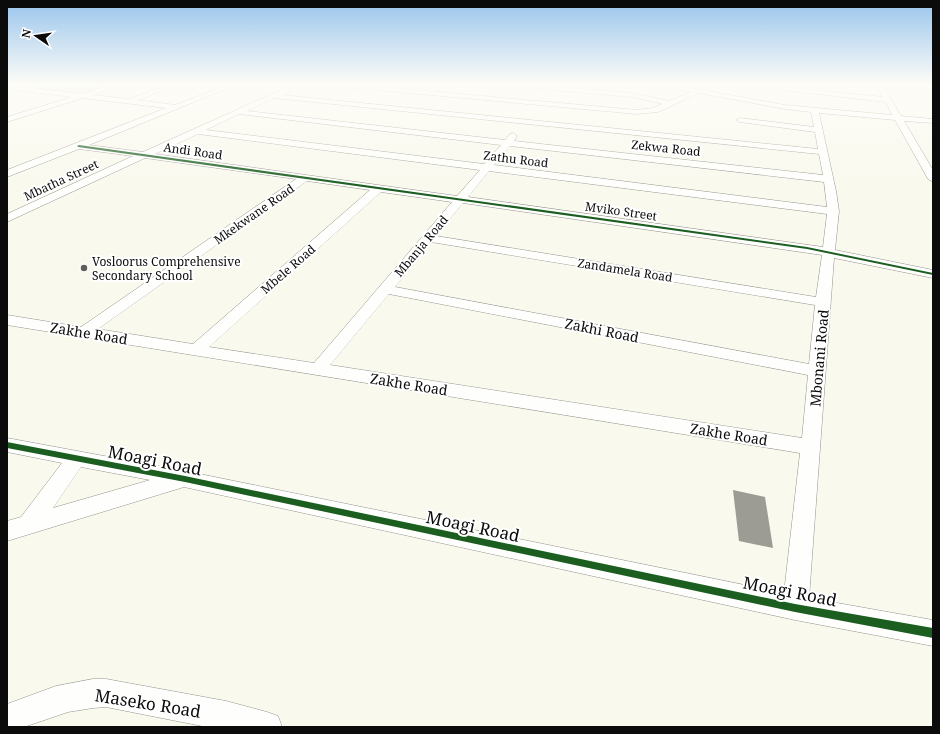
<svg xmlns="http://www.w3.org/2000/svg" width="940" height="734" font-family="'Noto Serif',serif">
<rect width="100%" height="100%" fill="#faf9ee"/>
<!-- green -->
<path fill="#e0f0ce" d="M38,84H115L80,94L25,88Z"/>
<!-- building -->
<path fill="#9c9b94" d="M733,490L765,497L773,548L739,541Z"/>
<g fill="none" stroke-linecap="round" stroke-linejoin="round">
<defs>
<path id="minor" d="M114,84H123L93,95L129,99L171,84H180L179,85L138,100L175,105L230,84H238L89,145L143,152L294,84H302L282,95L818,149L815,132L740,122L736,120L740,118L814,127L811,112L785,109L699,93L658,112L637,114L332,86L329,84H351L637,110L653,108L663,104L632,97L505,86L502,84H525L632,93L669,101L691,92L661,86L658,84H670L785,105L892,115L886,102L747,86L744,84H759L883,97L876,84H882L901,116L933,119V123L904,121L933,170V182L928,179L895,120L819,113L836,191L839,211L835,250L933,270V278L834,258L809,598L933,620V646L795,620L184,487L7,541V521L21,517L62,463L7,452V438L185,471L784,593L800,453L7,325V315L81,327L296,179L145,158L7,222V214L133,156L79,149L7,177V170L166,108L83,98L7,122V117L72,97L7,89V85L82,94ZM274,98L819,154L823,175L514,141L517,136L513,133L510,134L505,140L247,111ZM239,114L501,145L484,164L206,130ZM198,134L480,170L457,196L155,154ZM510,146L824,182L827,207L494,165ZM489,171L827,214L823,247L468,197ZM307,181L370,190L193,344L98,329ZM381,192L452,202L314,363L209,347ZM463,203L822,255L816,297L436,236ZM431,242L815,305L809,364L395,287ZM389,294L808,375L802,438L330,365ZM81,467L150,480L53,508Z
M93,679H106L226,701L267,712L278,716L282,727H207L106,707L93,708L68,712L24,727H7V704L56,686Z"/>
</defs>
<!-- minor casing -->
<use href="#minor" stroke="#93928d" stroke-width="1"/>
<!-- minor -->
<use href="#minor" fill="#fefefc" fill-rule="evenodd"/>
<defs>
<path id="cycleway" d="M79,145L807,247L933,273V275L807,249L78,147L77,146Z
M7,442L185,476L795,604L933,628V638L795,612L185,482L7,448Z"/>
</defs>
<!-- cycleway casing -->
<use href="#cycleway" stroke="#fff" stroke-width="2"/>
<!-- cycleway -->
<use href="#cycleway" fill="#1b5e20" fill-rule="evenodd"/>
</g>
<!-- sky -->
<linearGradient id="sky" x2="0" y2="1"><stop stop-color="#99c5ed"/><stop offset="0.45" stop-color="#fdfcf7"/><stop offset="1" stop-color="#fdfcf7" stop-opacity="0"/></linearGradient>
<rect width="940" height="186" fill="url(#sky)"/>
<!-- markers -->
<circle fill="#5f5e5a" stroke="#fff" stroke-width="1.5" cx="84" cy="268" r="4"/>
<g text-anchor="middle" dominant-baseline="central" stroke-width="4" stroke-linejoin="round" paint-order="stroke">
<!-- far-street labels -->
<g font-size="12" fill="#0b0b0b" stroke="#fff">
<text transform="translate(666 148) rotate(6)">Zekwa Road</text>
<text transform="translate(193 151) rotate(8)">Andi Road</text>
<text transform="translate(516 159) rotate(7)">Zathu Road</text>
<text transform="translate(61 180) rotate(-25)">Mbatha Street</text>
<text transform="translate(621 211) rotate(8)">Mviko Street</text>
<text transform="translate(254 214) rotate(-35)">Mkekwane Road</text>
<text transform="translate(421 246) rotate(-50)">Mbanja Road</text>
<text transform="translate(288 269) rotate(-41)">Mbele Road</text>
<text transform="translate(625 270) rotate(9)">Zandamela Road</text>
</g>
<!-- far-poi labels -->
<g font-size="12" fill="#0b0b0b" stroke="#fff" text-anchor="start">
<text x="92" y="261">Vosloorus Comprehensive<tspan x="92" dy="14">Secondary School</tspan></text>
</g>
<!-- street labels -->
<g font-size="14" fill="#0b0b0b" stroke="#fff">
<text transform="translate(602 330) rotate(11)">Zakhi Road</text>
<text transform="translate(89 333) rotate(9)">Zakhe Road</text>
<text transform="translate(819 358) rotate(-85)">Mbonani Road</text>
<text transform="translate(409 384) rotate(9)">Zakhe Road</text>
<text transform="translate(729 434) rotate(9)">Zakhe Road</text>
</g>
<!-- near-street labels -->
<g font-size="17" fill="#0b0b0b" stroke="#fff">
<text transform="translate(155 460) rotate(11)">Moagi Road</text>
<text transform="translate(473 526) rotate(12)">Moagi Road</text>
<text transform="translate(790 591) rotate(11)">Moagi Road</text>
<text transform="translate(148 703) rotate(9)">Maseko Road</text>
</g>
</g>
<!-- border -->
<rect width="940" height="734" fill="none" stroke="#0b0b0b" stroke-width="16"/>
<!-- north arrow -->
<g transform="translate(36 36) rotate(283)" stroke="#ffffff" stroke-width="3" paint-order="stroke">
<path d="M0-3L7 15L0 10L-7 15Z" fill="#0b0b0b"/>
<text y="-6" font-size="11" font-weight="bold" text-anchor="middle" fill="#0b0b0b">N</text>
</g>
</svg>
